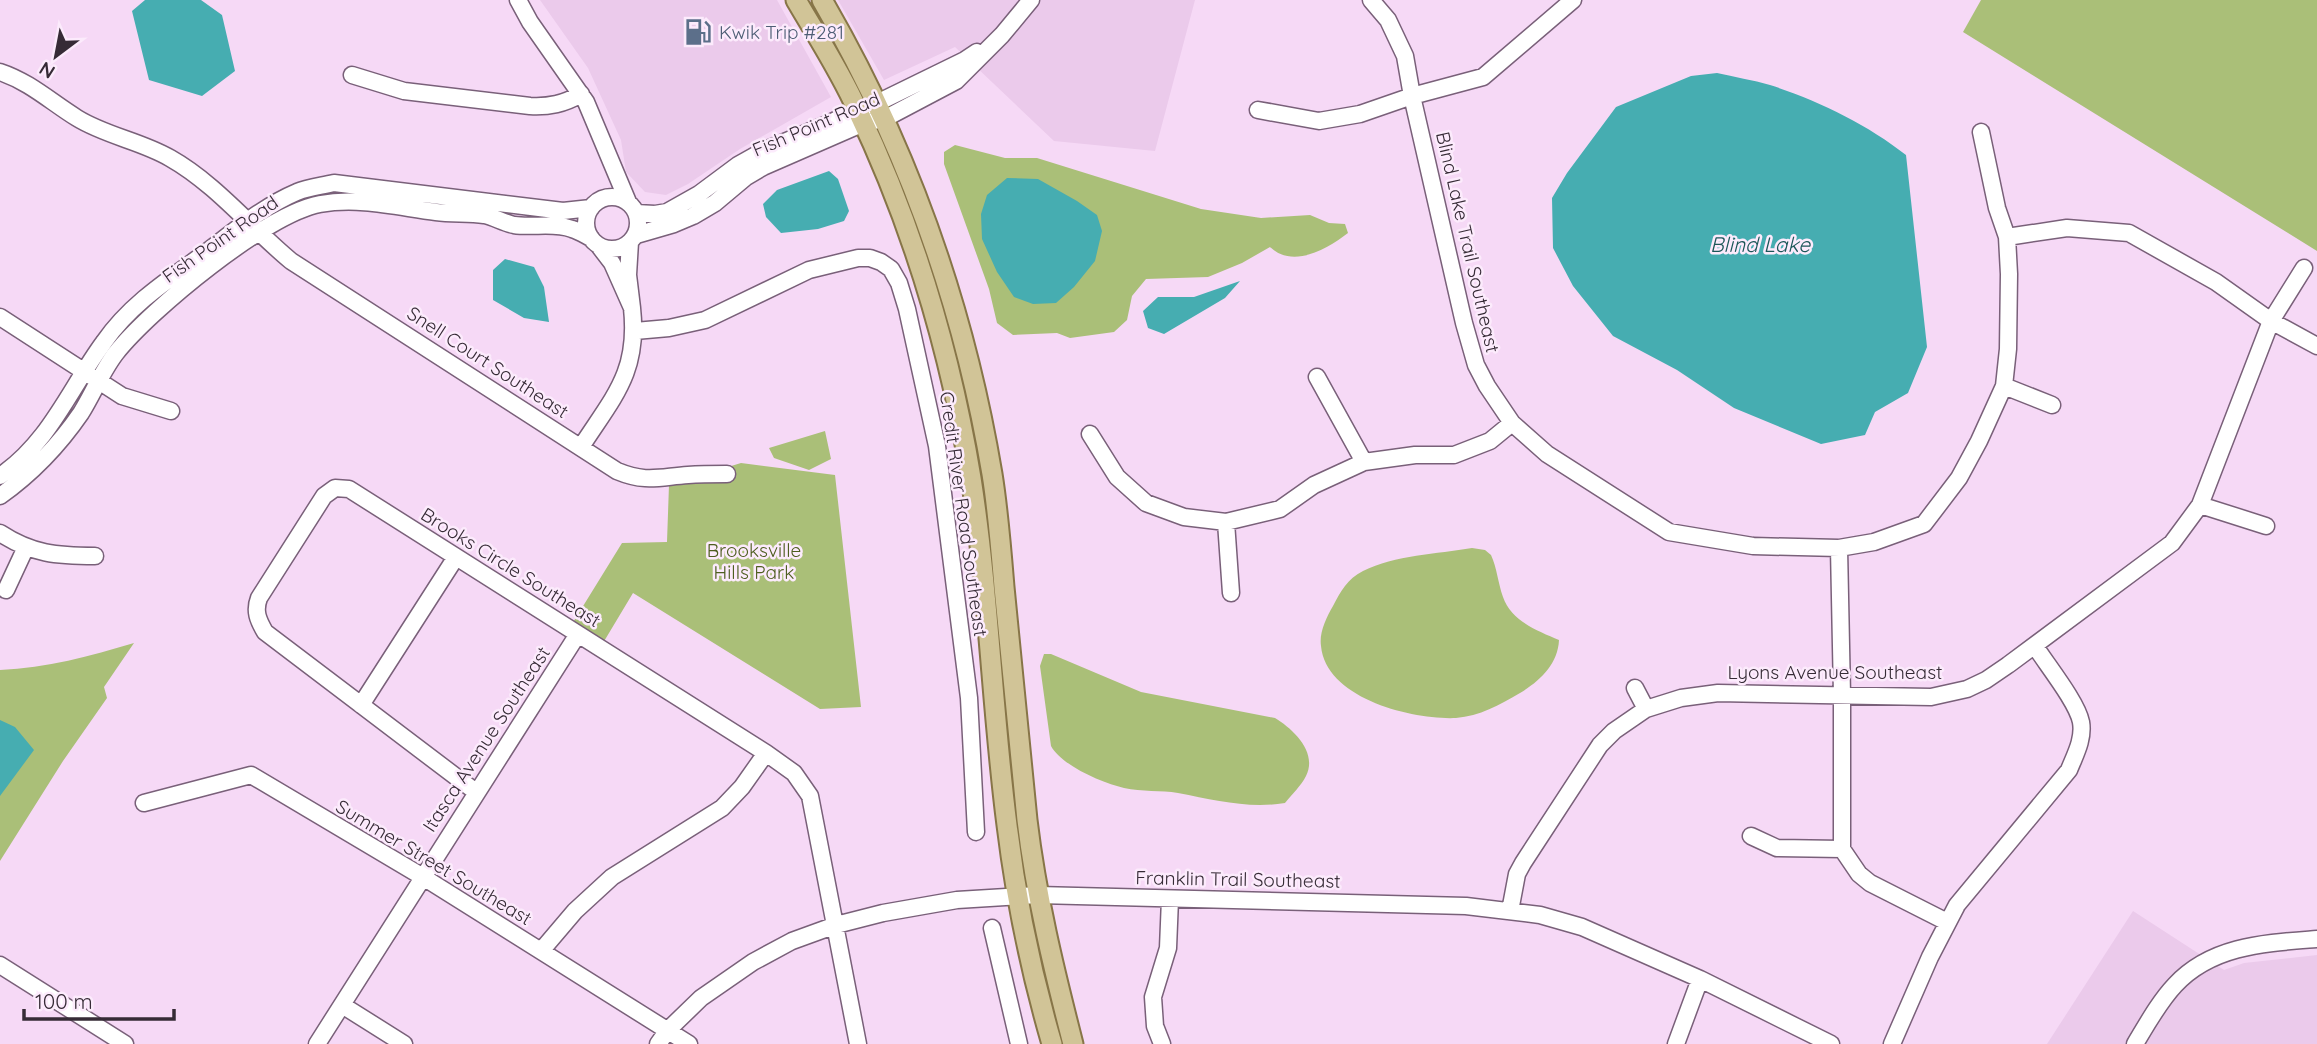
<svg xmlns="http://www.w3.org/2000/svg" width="2317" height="1044" font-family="Quicksand,sans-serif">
<rect width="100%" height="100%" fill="#f6d9f6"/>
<!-- built -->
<path fill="#ebcaeb" d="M540,0H777L831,97L740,149L688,184L666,195L645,192L626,172L621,140L588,68Z
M838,0H1195L1155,151L1054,141L955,47L884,80Z
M2133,911L2224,970L2244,963L2317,955V1044H2047Z"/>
<!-- green -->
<path fill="#aabf78" d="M1981,0H2317V251L1963,32Z
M955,145L1005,158H1037L1201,209L1261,218L1310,215L1329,223L1345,224L1348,233C1327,249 1293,269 1270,247L1242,263L1208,277L1146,279L1132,296L1127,320L1114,332L1070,338L1057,333L1013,335L997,323L989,289L944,164V152Z
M825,431L831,459L809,470L774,458L769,448Z
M741,463L835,475L861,707L820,709L633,593L603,643L572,624L622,543L667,542L669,485Z
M1472,548L1485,550L1491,555C1497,568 1498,583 1503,597C1511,621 1538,631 1559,640C1558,664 1540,681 1520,693C1499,705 1480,716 1456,718C1413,720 1326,699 1321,646C1319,633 1326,618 1333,606C1341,591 1347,579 1363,571C1395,555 1437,554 1472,548Z
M134,643L104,687L107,698L63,761L0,861V670C47,668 90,656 134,643Z
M1044,654H1051L1141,692L1275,718C1293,729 1318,752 1306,776C1301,786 1292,794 1285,803C1248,809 1215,800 1178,793C1161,790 1142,792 1124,788C1103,783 1062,766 1051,746L1040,666Z"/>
<!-- water -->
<path fill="#46adb1" d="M145,0H201L222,15L235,71L202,96L149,80L132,11Z
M1717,73C1734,77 1753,80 1770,85C1817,100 1867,124 1906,155L1927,347L1908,393L1875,412L1865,435L1821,444L1734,408L1677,370L1613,336L1573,286L1553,248L1552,198L1567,173L1616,107L1691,76Z
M829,171L838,179L849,211L844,221L818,229L781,233L766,217L763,204L777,190Z
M1007,178L1038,179L1077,201L1097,215L1102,231L1095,261L1074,287L1056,303L1033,304L1014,297L997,272L982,239L981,214L987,195Z
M505,259L534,267L544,287L549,322L524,318L493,300V270Z
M1240,281L1225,298L1164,334L1148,328L1143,311L1158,297H1194Z
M0,720L15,727L34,750L0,796Z"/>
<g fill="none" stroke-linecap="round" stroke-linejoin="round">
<defs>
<path id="minor" d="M518,0L530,22L586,102L628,202
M1371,0L1388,20L1405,56L1412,96L1464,323L1476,365L1487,386L1512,423L1547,454L1669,532L1753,546L1839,548L1874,542L1924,524L1959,478L1979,441L2004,386L2008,349L2009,274L2007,237L1997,208L1981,132
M0,72C30,82 51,102 77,118C106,136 141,141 170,158C216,184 251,228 291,261L617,471C646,483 659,477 688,475C701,474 714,474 727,474
M352,75L404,91L530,106C549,107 564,104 581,94
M1258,110L1319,121L1360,114L1412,96L1483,77L1573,0
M586 223a26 26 0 1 1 52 0a26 26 0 1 1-52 0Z
M636,213L655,214L667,212L699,194L738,165L763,151L832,122L857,109L877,103L965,60L977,52
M636,235L674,224L693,216L715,203L746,177L763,167L864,123L884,119L956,81L1002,35L1031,0
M2007,237L2067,228L2129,233L2216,282L2271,321L2317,346
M599,246L612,263L632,308L628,275L630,242
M0,317L122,396L171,411
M635,331L669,328L705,320L809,270L858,258H870L881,262L891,269L899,283L907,309L937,446L969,698L976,832
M1317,377L1364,462
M2004,386L2052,405
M1090,434L1117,477L1146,503L1184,517L1226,522L1280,509L1314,485L1364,462L1415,455H1454L1490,441L1512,423
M581,447C614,396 639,372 632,308
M0,476C50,442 70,388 104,342C131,303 171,278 208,251C237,229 264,206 297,192C308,187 322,186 334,183L563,211L591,208
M0,496C31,474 59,445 81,413C93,394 102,371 116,353C150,310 266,214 320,204C359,197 397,207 436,212C451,214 468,213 484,215C494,217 504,223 514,225C533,228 554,222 572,229C579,231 585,235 591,238
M2200,505L2266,526
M1226,522L1231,593
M0,533C32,554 57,556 95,556
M1839,548L1842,695V849L1859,874L1870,883L1947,922
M6,590L26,547
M1635,688L1646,709
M361,705L456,557
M476,792L265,632C258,620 254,611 259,598L324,496L335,488L349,489L766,753L794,773L810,796L858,1044
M144,803L251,775L423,877L689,1044
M1751,836L1777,848L1842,849
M1510,911L1517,874L1523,863L1600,745L1614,731L1646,709L1681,698L1718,693L1931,697L1967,689L1986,680L2008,665L2172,543L2200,505L2271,321L2304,268
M992,928L1019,1044
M541,951L575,911L612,877L722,808L742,787L766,753
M0,965L125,1044
M342,1005L404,1044
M317,1044L578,634
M658,1044L668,1030L701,998L753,962L792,941L836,925L883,913L957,900L1038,895L1466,906L1540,915L1582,927L1700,979L1831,1044
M1162,1044L1155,1026L1153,997L1168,948L1170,899
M1676,1044L1700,979
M1892,1044L1930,957L1957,905L2069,770C2075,755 2084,739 2081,722C2077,702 2047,665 2035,646
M2135,1044C2147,1024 2159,1002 2175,985C2212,945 2266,943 2317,939"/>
<path id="major" d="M796,0C817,36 840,71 857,109C913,226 950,351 971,478C989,593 992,710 1007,825C1016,899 1031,972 1052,1044
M822,0C907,146 964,307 992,474C998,511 1001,550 1004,587C1012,665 1019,743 1027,820C1036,896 1054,970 1073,1044"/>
</defs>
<!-- minor casing -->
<use href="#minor" stroke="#796079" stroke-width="19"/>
<!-- major casing -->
<use href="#major" stroke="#877548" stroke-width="23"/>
<!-- minor -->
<use href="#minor" stroke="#fff" stroke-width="16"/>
<!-- major -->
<use href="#major" stroke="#d1c497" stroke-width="19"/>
</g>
<!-- icons -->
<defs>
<symbol id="fuel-bare" viewBox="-9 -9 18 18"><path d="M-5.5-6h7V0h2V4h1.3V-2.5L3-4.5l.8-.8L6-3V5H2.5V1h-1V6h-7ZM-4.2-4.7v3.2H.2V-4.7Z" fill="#5c6f8a" stroke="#fcebfc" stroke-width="2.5" paint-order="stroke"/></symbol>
</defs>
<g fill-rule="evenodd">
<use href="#fuel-bare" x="679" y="13" width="38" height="38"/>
</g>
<g text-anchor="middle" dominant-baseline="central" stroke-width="5" stroke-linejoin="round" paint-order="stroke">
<!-- service labels -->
<g font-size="19" fill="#4e5e75" stroke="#fcebfc" text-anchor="start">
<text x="719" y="32">Kwik Trip #281</text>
</g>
<!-- street labels -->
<g font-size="19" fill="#362b36" stroke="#fcebfc">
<text transform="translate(816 124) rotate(-23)">Fish Point Road</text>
<text transform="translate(220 239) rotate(-35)">Fish Point Road</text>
<text transform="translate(1468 242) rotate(77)">Blind Lake Trail Southeast</text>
<text transform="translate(488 362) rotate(33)">Snell Court Southeast</text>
<text transform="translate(964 514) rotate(82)">Credit River Road Southeast</text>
<text transform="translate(511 567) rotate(32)">Brooks Circle Southeast</text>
<text x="1835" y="672">Lyons Avenue Southeast</text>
<text transform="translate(486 739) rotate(-57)">Itasca Avenue Southeast</text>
<text transform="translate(434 862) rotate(31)">Summer Street Southeast</text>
<text transform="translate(1238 879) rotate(1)">Franklin Trail Southeast</text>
</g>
<!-- park labels -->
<g font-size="19" fill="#4e5e20" stroke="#fcebfc">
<text x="754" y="550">Brooksville<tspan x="754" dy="22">Hills Park</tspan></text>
</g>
<!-- water labels -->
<g font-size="21" font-style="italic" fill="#1b5658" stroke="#fcebfc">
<text x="1760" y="244">Blind Lake</text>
</g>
</g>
<!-- north arrow -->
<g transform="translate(56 56) rotate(212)" stroke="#fcebfc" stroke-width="5" paint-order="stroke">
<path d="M0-5L12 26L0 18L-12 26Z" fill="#362b36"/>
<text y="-10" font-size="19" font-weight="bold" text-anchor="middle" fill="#362b36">N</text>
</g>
<!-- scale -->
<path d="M24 1009v10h150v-10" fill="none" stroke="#362b36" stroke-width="3.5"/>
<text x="35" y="1009" font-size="21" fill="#362b36" stroke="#fcebfc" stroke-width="5" paint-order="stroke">100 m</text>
</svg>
